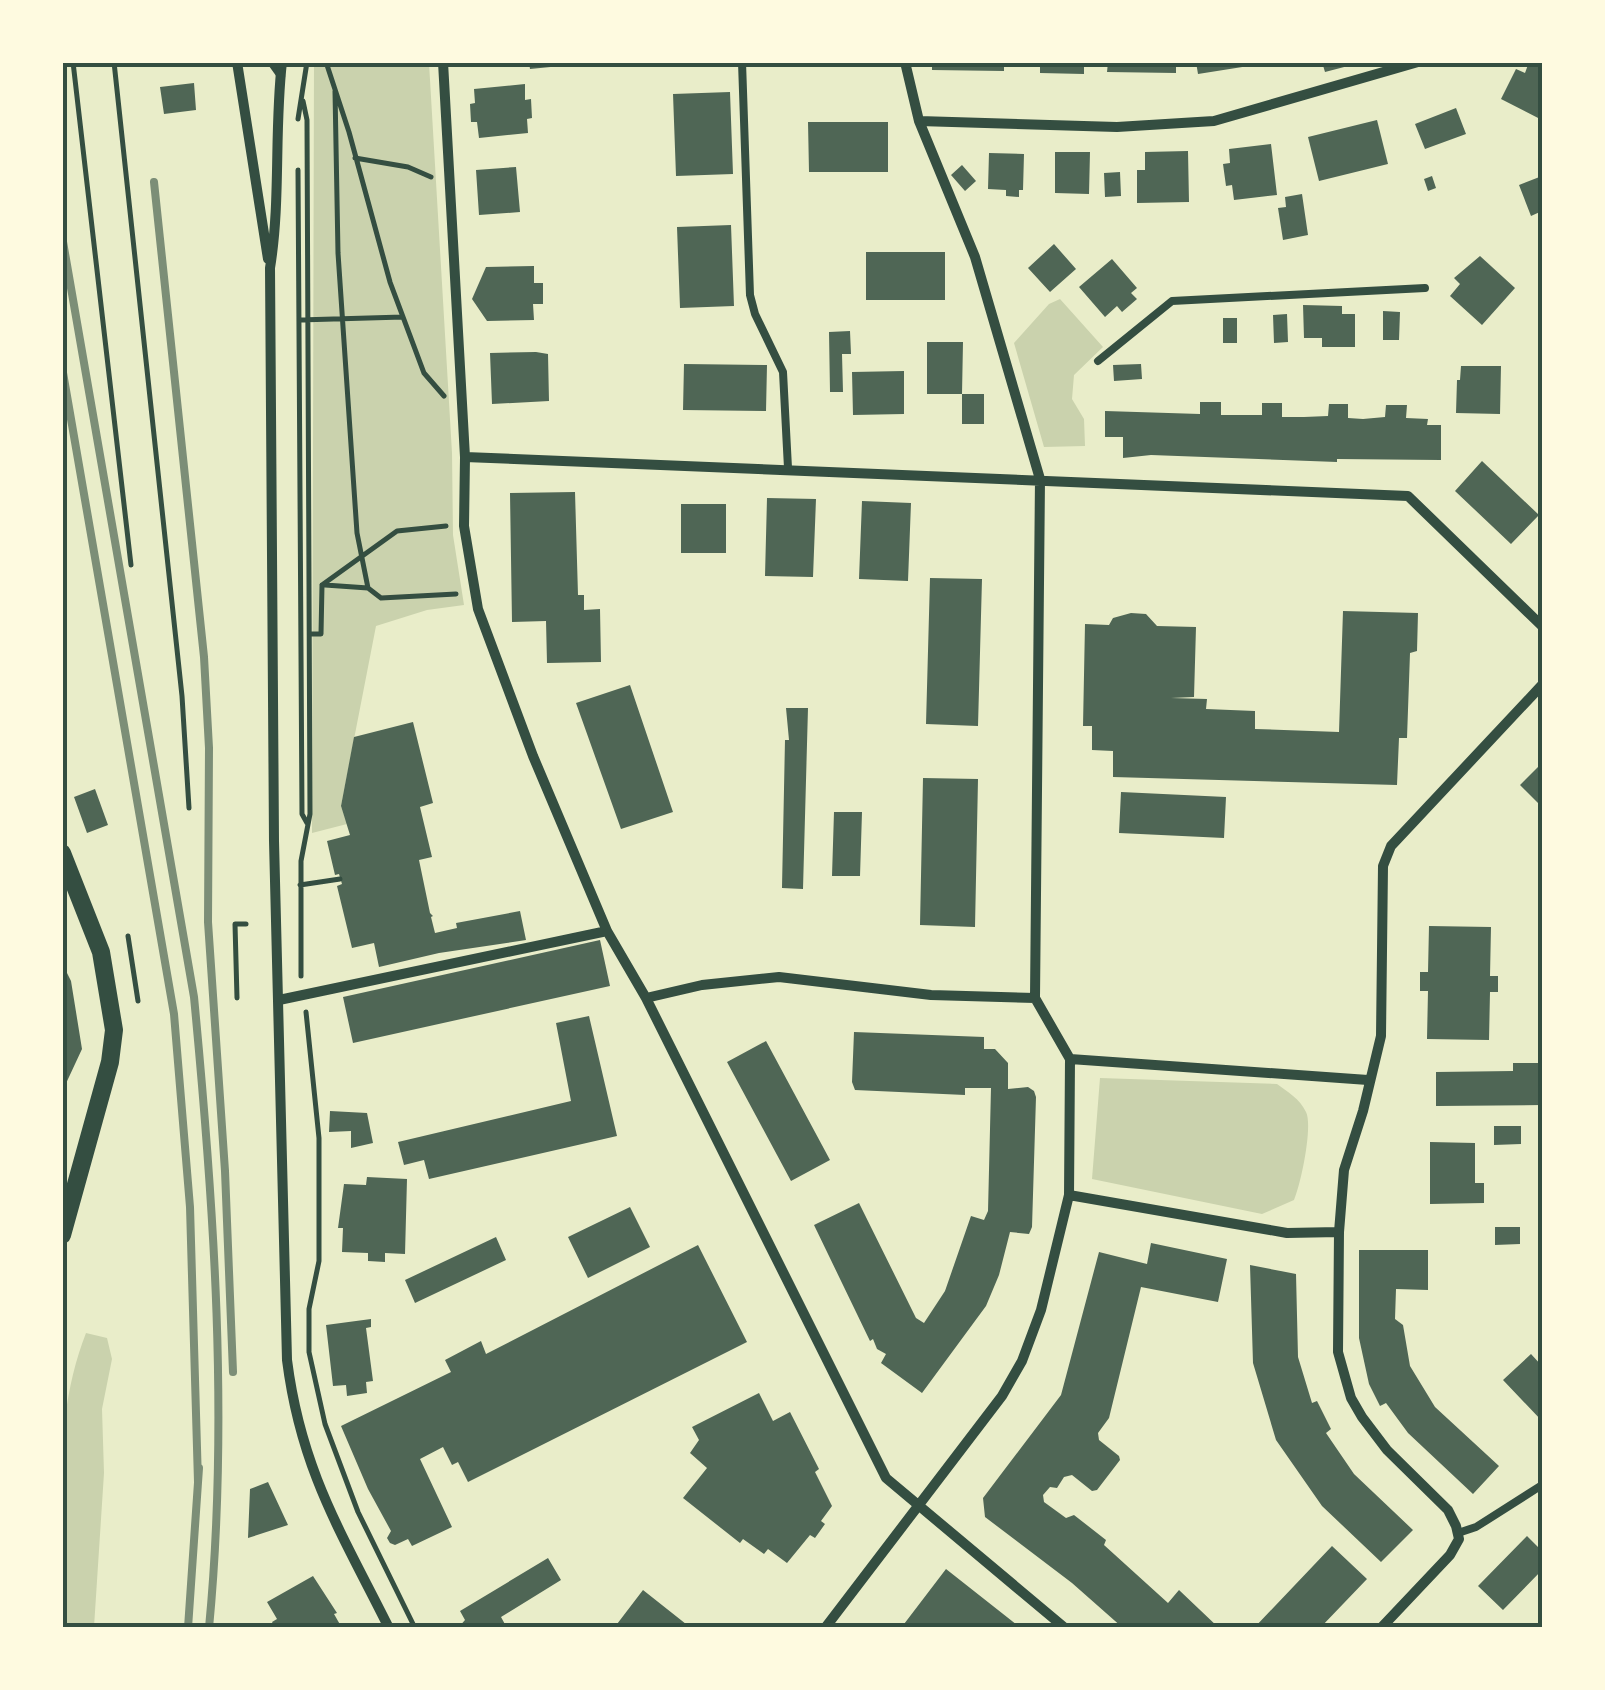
<svg xmlns="http://www.w3.org/2000/svg" width="1605" height="1690" font-family="'Roboto Condensed',sans-serif">
<rect width="100%" height="100%" fill="#e9edc9"/>
<!-- green -->
<path fill="#cad2ad" d="M314,63H429L452,453L453,535L464,605L427,610L376,626L341,806L347,824L312,833Z
M1060,299L1103,347L1074,375L1072,399L1084,419L1085,446L1044,447L1014,343L1049,304Z
M1100,1078L1277,1084C1288,1092 1300,1099 1306,1112C1313,1126 1301,1184 1294,1200L1262,1214L1092,1179Z
M86,1333L107,1338L112,1359L102,1409L104,1473L94,1627H63C62,1531 50,1425 86,1333Z"/>
<!-- building -->
<path fill="#4f6655" d="M529,62H571V65L530,69Z
M932,62H1004V71L932,70Z
M1040,62H1084V74L1040,73Z
M1108,62H1176V73L1107,72Z
M1196,62H1255V65L1198,74Z
M1322,62H1347L1348,66L1325,72Z
M1529,62L1542,65V120L1501,99L1516,69L1525,73Z
M194,83L196,110L164,114L160,87Z
M525,84V100L531,99L532,118L527,119L528,133L479,138L477,122H471L470,104L475,103L474,89Z
M730,92L733,174L676,176L673,94Z
M1456,108L1466,134L1425,149L1415,124Z
M1377,120L1388,164L1319,181L1308,137Z
M808,122H888V172H809Z
M1271,144L1277,195L1234,200L1232,185L1226,186L1223,164L1230,163L1229,149Z
M1188,151L1189,202L1137,203V170H1145V152Z
M1055,152H1090L1089,194L1055,193Z
M989,153L1024,154L1023,190H1019V197L1006,196V190L988,189Z
M962,165L976,181L965,191L951,175Z
M516,167L520,212L479,215L476,170Z
M1120,172L1121,196L1105,197L1104,173Z
M1432,176L1436,188L1428,191L1424,179Z
M1542,176V211L1531,216L1519,185Z
M1302,194L1308,235L1283,240L1278,208L1286,207L1285,197Z
M731,225L734,306L680,308L677,227Z
M1054,244L1076,269L1050,292L1028,268Z
M866,252H945V300H866Z
M1480,256L1515,288L1482,325L1450,296L1460,284L1454,278Z
M1112,259L1137,288L1131,293L1137,299L1122,312L1117,306L1105,317L1079,287Z
M534,266V283H543V304H533L534,320L487,321L472,299L486,267Z
M1303,305L1342,306V314H1355V347H1322V338H1304Z
M1383,311L1400,312L1399,340H1383Z
M1287,314L1288,342L1274,343L1273,315Z
M1223,318H1237V343H1223Z
M850,331L851,354H842L843,392H830L829,332Z
M927,342H963L962,394H927Z
M536,352L548,354L549,401L492,404L490,353Z
M684,364L767,365L766,411L683,410Z
M1141,364L1142,379L1114,381L1113,365Z
M1461,366H1501L1500,414L1456,413L1457,380H1460Z
M904,371V414L853,415L852,372Z
M962,394H984V424H962Z
M1200,402H1221V415H1262V403H1282V417H1304L1328,416L1329,404H1348V418L1363,419L1385,417L1386,405H1407L1406,418L1428,419L1427,425H1441V460L1337,459V462L1151,455L1123,458V437H1105V411L1200,414Z
M1482,461L1539,515L1511,544L1455,491Z
M575,492L578,595H584V610L600,609L601,662L547,663L546,621L512,622L510,493Z
M767,498L816,499L813,577L765,576Z
M862,501L911,503L908,581L859,579Z
M681,504H726V553H681Z
M930,578L982,579L978,726L926,724Z
M1343,611L1418,613L1417,651L1410,653L1407,738H1399L1397,785L1113,777V751L1092,750V726H1083L1085,624L1109,625L1113,618L1131,613L1146,614L1157,626L1196,627L1194,697L1171,698L1207,699L1206,709L1255,711V729L1339,732Z
M630,685L673,812L621,829L576,703Z
M786,708H808L803,889L782,888L785,740H789Z
M413,722L433,803L420,807L432,857L419,860L430,913L433,916L431,917L435,933L457,928L456,923L520,911L526,940L439,953L379,967L374,943L352,948L337,886L342,884L339,874L335,875L327,841L350,835L341,806L354,737Z
M1542,763V807L1520,785Z
M923,778L978,779L975,927L920,925Z
M95,789L108,825L87,833L74,797Z
M1121,792L1226,797L1224,838L1119,833Z
M834,812H862L860,876H832Z
M1429,926L1491,927L1490,976H1498V992H1490L1489,1040L1427,1039L1428,991H1420V972H1428Z
M600,940L610,986L353,1043L343,997Z
M62,963L71,981L82,1049L62,1092Z
M589,1016L617,1136L429,1179L424,1160L404,1165L398,1142L571,1101L556,1023Z
M854,1032L984,1037V1049H995L1008,1063V1089L1028,1087L1034,1091L1036,1097L1032,1227L1029,1234L1010,1232L999,1275L986,1306L922,1393L881,1363L886,1354L877,1349L873,1339L870,1341L814,1225L859,1203L916,1318L924,1323L945,1291L971,1216L984,1220L988,1211L991,1088H965V1095L855,1090L852,1082Z
M766,1041L830,1160L791,1181L727,1062Z
M1513,1063H1542V1105L1436,1106V1072L1513,1071Z
M330,1111L367,1113L373,1143L351,1148V1131L329,1132Z
M1494,1126H1521V1144L1494,1145Z
M1430,1142L1475,1143V1183H1484V1203L1430,1204Z
M367,1177L407,1179L405,1254L385,1253V1262L368,1261V1253L342,1252L343,1228H338L344,1184L366,1185Z
M630,1207L650,1247L588,1278L568,1237Z
M1495,1227H1520V1244L1495,1245Z
M496,1237L506,1260L415,1303L405,1280Z
M1151,1243L1227,1259L1218,1302L1141,1287L1109,1418L1098,1433L1099,1440L1119,1456L1120,1460L1097,1490L1092,1491L1072,1475L1064,1477L1057,1488L1050,1487L1043,1495L1044,1502L1066,1518L1074,1515L1106,1540L1104,1545L1168,1603L1179,1590L1219,1628H1123L1072,1583L985,1517L983,1498L1061,1395L1099,1252L1147,1264Z
M698,1245L747,1342L468,1482L458,1462L452,1465L443,1447L420,1459L452,1527L412,1546L408,1539L395,1545L390,1543L387,1538L391,1531L368,1489L341,1426L451,1372L445,1360L481,1341L486,1354Z
M1359,1250H1428V1290L1396,1289L1395,1319L1403,1325L1410,1366L1435,1407L1499,1466L1473,1494L1408,1433L1386,1403L1380,1406L1369,1384L1359,1338Z
M1250,1265L1296,1274L1298,1357L1312,1403L1317,1401L1331,1429L1326,1433L1354,1474L1413,1530L1381,1562L1322,1506L1276,1440L1253,1363Z
M371,1319V1327L366,1328L373,1381L366,1382L367,1393L347,1396L346,1385L333,1386L326,1325Z
M1531,1354L1542,1366V1421L1503,1380Z
M759,1393L773,1421L790,1412L819,1469L815,1472L832,1506L821,1521L825,1524L815,1538L810,1535L787,1563L768,1549L764,1554L743,1539L740,1543L683,1498L707,1468L690,1453L699,1440L692,1427Z
M268,1482L288,1525L248,1538L250,1489Z
M1527,1536L1542,1551V1570L1503,1610L1478,1586Z
M1332,1546L1367,1579L1320,1628H1254Z
M548,1558L561,1580L501,1617L507,1628H458L465,1620L460,1611Z
M946,1569L1021,1628H901Z
M313,1576L337,1613L334,1614L342,1628H275L272,1622L277,1619L267,1602Z
M643,1590L691,1628H614Z"/>
<g fill="none" stroke-linecap="round" stroke-linejoin="round">
<!-- path -->
<path stroke="#344e41" stroke-width="5" d="M73,62L131,565
M114,62L182,696L189,808
M326,62L349,132L390,282L424,373L444,396
M335,91L338,253L357,533L368,588
M298,119L307,62
M355,158L408,167L431,177
M298,170L302,814L307,823
M299,320L403,317
M322,585L397,531L446,526
M325,585L368,588L381,598L456,594
M310,634H321L322,585
M300,885L340,879
M128,936L138,1001
M301,976V861L310,814L307,120L303,101
M237,998L235,924H246
M306,1012L319,1138V1261L309,1309V1351
M309,1352L325,1424L358,1512L415,1628"/>
<!-- service -->
<path stroke="#344e41" stroke-width="8" d="M271,62L281,76
M742,62L750,295L755,314L783,372L788,468
M1098,361L1172,301L1425,288
M1458,1533L1476,1527L1542,1485"/>
<!-- minor -->
<path stroke="#344e41" stroke-width="10" d="M237,62L268,259
M282,62C274,131 281,200 270,268L274,841L287,1360C301,1470 341,1532 389,1628
M443,62L465,457L464,526L478,609L533,756L607,931L646,998L886,1478L1065,1628
M919,121L1117,127L1214,121L1418,62
M465,457L1408,496L1542,626
M646,998L702,985L779,977L931,995L1035,998
M279,1000L607,931
M1070,1059L1368,1080
M1069,1195L1287,1233L1339,1232
M825,1628L1002,1396L1022,1361L1041,1310L1069,1195L1070,1059L1035,998L1040,479L975,257L919,121L905,62
M1381,1628L1450,1555L1459,1539L1456,1526L1448,1510L1387,1450L1362,1417L1351,1398L1338,1352L1339,1232L1344,1170L1363,1111L1381,1036L1383,866L1391,846L1542,685"/>
<!-- tertiary -->
<path stroke="#344e41" stroke-width="18" d="M62,853L101,952L114,1030L110,1062L62,1235"/>
<!-- rail -->
<path stroke="#7c8e77" stroke-width="8" d="M154,182L204,657L209,748L208,922L225,1171L233,1372
M62,236L194,997C214,1206 229,1419 209,1628
M62,367L174,1014L190,1207L198,1482
M188,1628L199,1468"/>
</g>
<!-- border -->
<rect width="1605" height="1690" fill="none" stroke="#fefae0" stroke-width="130"/>
<rect x="65" y="65" width="1475" height="1560" fill="none" stroke="#344e41" stroke-width="4"/>
</svg>
